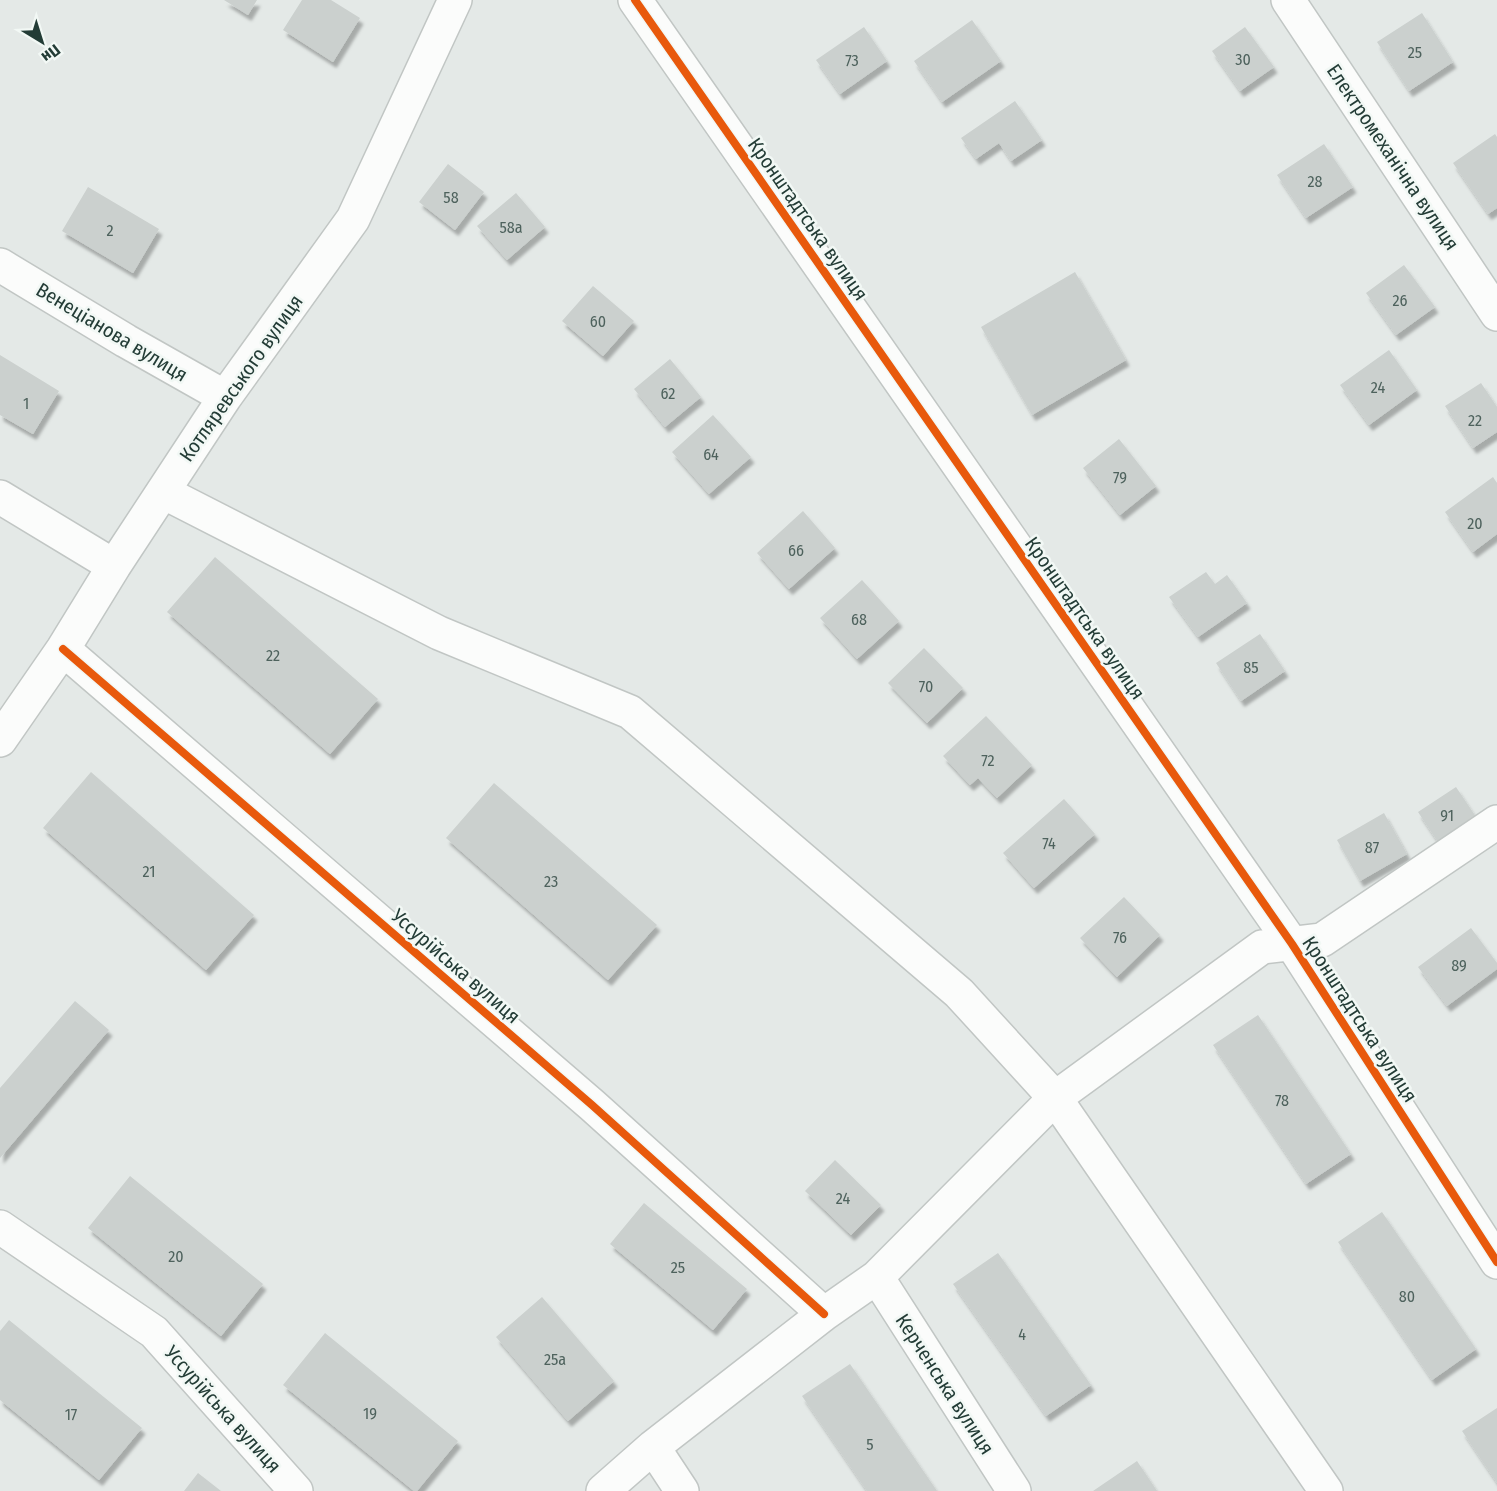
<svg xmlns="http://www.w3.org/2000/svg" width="1497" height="1491" font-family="'Fira Sans Condensed',sans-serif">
<defs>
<filter id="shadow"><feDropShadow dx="3.5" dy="6" stdDeviation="1.5" flood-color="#0004"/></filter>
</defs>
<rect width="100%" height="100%" fill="#e4e9e7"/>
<!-- building -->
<path fill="#cbd0ce" filter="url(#shadow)" d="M224,0H257L248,15Z
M302,0H331L360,18L333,62L283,30Z
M1422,13L1453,62L1409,91L1377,42Z
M972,20L1001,61L942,102L914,61Z
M864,27L887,61L840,94L816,60Z
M1245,27L1274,67L1240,91L1212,51Z
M1015,101L1042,140L1011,161L999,143L976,159L961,138Z
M1495,134L1497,137V208L1488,214L1453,163Z
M1324,144L1353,187L1306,218L1277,175Z
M448,164L484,192L455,230L419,202Z
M88,187L159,229L133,273L62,231Z
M516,193L545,227L507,260L477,226Z
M1404,265L1435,307L1396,335L1366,293Z
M1075,272L1126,360L1032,415L981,327Z
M593,286L634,321L603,356L562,321Z
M1389,350L1417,390L1369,425L1340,385Z
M0,355L59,391L33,434L0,415Z
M670,359L701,397L665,427L634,389Z
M1481,383L1497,407V432L1473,448L1445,406Z
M713,415L751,457L709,494L672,452Z
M1119,439L1156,486L1120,515L1083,468Z
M1493,477L1497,483V534L1473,552L1445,512Z
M803,511L835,548L789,589L757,553Z
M215,557L378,699L330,754L167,612Z
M1206,572L1215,584L1227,575L1247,603L1198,637L1169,597Z
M862,580L899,621L857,659L820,618Z
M1260,634L1285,671L1241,701L1216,663Z
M924,648L963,688L927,723L888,683Z
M986,716L1032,765L997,798L978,778L970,785L943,756Z
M91,772L254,915L206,970L43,828Z
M494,783L657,925L608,980L446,838Z
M1456,787L1476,817L1438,842L1418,812Z
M1064,799L1095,834L1034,888L1003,853Z
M1384,813L1407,854L1360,881L1337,840Z
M1124,897L1160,935L1117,977L1080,938Z
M1471,928L1497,963V969L1447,1006L1418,967Z
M75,1001L109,1030L0,1158V1088Z
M1258,1015L1351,1154L1306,1184L1213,1045Z
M835,1160L881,1205L851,1235L805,1191Z
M130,1176L263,1284L221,1336L88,1228Z
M644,1203L747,1289L713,1330L610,1244Z
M1382,1212L1476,1349L1432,1380L1338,1242Z
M998,1253L1091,1385L1046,1416L953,1284Z
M542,1297L614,1381L568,1421L496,1337Z
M9,1320L142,1428L99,1480L0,1400V1331Z
M325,1333L458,1441L417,1491H414L283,1385Z
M850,1364L937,1491H867L802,1396Z
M1497,1408V1483L1462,1431Z
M1137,1461L1157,1491H1093Z
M198,1473L221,1491H184Z"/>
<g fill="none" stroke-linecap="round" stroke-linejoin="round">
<defs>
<path id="minor" d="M635,0L1292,944L1497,1262
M1288,0L1497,314
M0,265L126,341L225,397
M163,492L439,633L630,712L959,993L1055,1098L1326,1491
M0,497L114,566
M63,649L592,1105L824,1314
M0,740L63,649L114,566L225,397L353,219L455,0
M0,1227L154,1332L296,1491
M877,1277L1014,1491
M653,1447L682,1491
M603,1491L653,1447L824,1314L877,1277L1055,1098L1262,947L1322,940L1497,822"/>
</defs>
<!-- minor casing -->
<use href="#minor" stroke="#c1c6c4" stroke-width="36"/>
<!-- minor -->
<use href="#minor" stroke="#fbfcfb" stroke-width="33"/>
<defs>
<path id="cycleway" d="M635,0L1292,944L1497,1262
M63,649L592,1105L824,1314"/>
</defs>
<!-- cycleway casing -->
<use href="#cycleway" stroke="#f2f8f5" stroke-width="11"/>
<!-- cycleway -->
<use href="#cycleway" stroke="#e8590c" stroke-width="8"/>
</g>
<g text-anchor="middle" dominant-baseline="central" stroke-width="5" stroke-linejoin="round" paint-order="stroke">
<!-- number labels -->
<g font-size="16" fill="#4e625d">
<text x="1415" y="52">25</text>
<text x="1243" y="59">30</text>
<text x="852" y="60">73</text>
<text x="1315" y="181">28</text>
<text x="451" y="197">58</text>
<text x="511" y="227">58а</text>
<text x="110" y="230">2</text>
<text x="1400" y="300">26</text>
<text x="598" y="321">60</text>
<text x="1378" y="387">24</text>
<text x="668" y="393">62</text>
<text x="26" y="403">1</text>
<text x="1475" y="420">22</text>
<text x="711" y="454">64</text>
<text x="1120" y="477">79</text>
<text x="1475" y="523">20</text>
<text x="796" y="550">66</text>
<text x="859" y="619">68</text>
<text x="273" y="655">22</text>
<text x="1251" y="667">85</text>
<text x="926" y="686">70</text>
<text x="988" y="760">72</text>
<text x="1447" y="815">91</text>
<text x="1049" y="843">74</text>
<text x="1372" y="847">87</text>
<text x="149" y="871">21</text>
<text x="551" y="881">23</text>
<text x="1120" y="937">76</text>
<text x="1459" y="965">89</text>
<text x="1282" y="1100">78</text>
<text x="843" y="1198">24</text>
<text x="176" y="1256">20</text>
<text x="678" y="1267">25</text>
<text x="1407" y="1296">80</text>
<text x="1022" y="1334">4</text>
<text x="555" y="1359">25а</text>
<text x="370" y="1413">19</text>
<text x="71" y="1414">17</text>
<text x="870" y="1444">5</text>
</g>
<!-- street labels -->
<g font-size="20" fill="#233c36" stroke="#f2f8f5">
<text transform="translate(1393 157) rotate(56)">Електромеханічна вулиця</text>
<text transform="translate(808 219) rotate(55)">Кронштадтська вулиця</text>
<text transform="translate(112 332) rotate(31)">Венеціанова вулиця</text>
<text transform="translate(241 378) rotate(-55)">Котляревського вулиця</text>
<text transform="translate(1085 618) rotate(55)">Кронштадтська вулиця</text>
<text transform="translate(456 966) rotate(41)">Уссурійська вулиця</text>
<text transform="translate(1360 1019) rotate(57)">Кронштадтська вулиця</text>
<text transform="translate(945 1384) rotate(57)">Керченська вулиця</text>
<text transform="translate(223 1409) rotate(48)">Уссурійська вулиця</text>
</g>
</g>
<!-- north arrow -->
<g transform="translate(42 42) rotate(142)" stroke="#f2f8f5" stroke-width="4.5" paint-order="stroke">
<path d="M0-4.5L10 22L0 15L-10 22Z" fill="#233c36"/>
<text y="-9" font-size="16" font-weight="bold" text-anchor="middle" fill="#233c36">Пн</text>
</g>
</svg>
